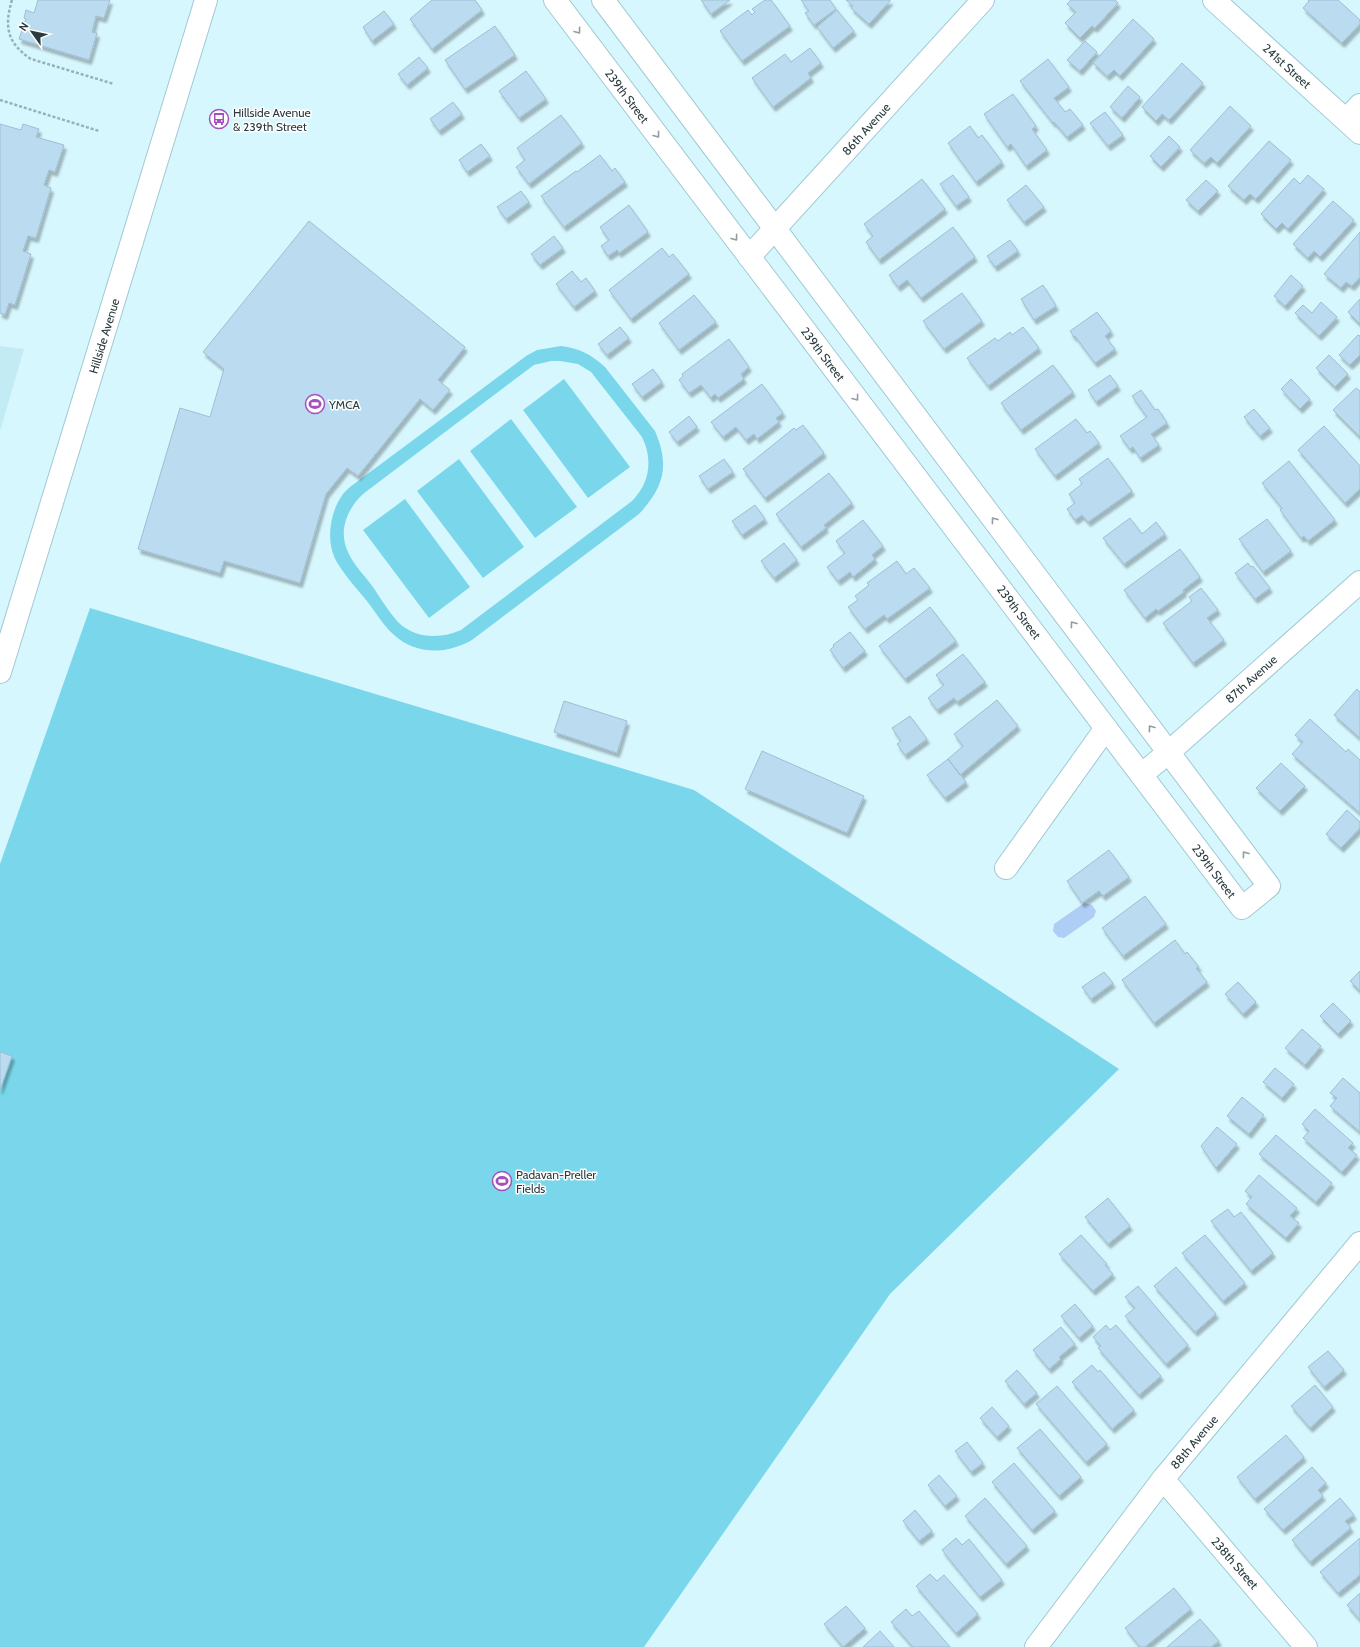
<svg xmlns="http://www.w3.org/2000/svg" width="1360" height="1647" font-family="Cabin,sans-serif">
<defs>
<filter id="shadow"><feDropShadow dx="2.5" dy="4.5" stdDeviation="1" flood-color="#0004"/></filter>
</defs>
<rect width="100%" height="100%" fill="#d7f7ff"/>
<!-- built -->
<path fill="#c3ebf3" d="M0,346L24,349L0,431Z"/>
<!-- green -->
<path fill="#7ad7eb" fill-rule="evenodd" d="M561,346C579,348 592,355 605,367L655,431C670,466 664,487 639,514L472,640C446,655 415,655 393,634C383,625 375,611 366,600C357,589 346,577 338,564C325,544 329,513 343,494C346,490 350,487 354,484L526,356L537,350ZM551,361H560L578,364L591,372L642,437C653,459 650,483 632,501L461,630C441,639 415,639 398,622C389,612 381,599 373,587C365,576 353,564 348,552C338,531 347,509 363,494L534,365Z
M564,379L630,467L588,498L523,410Z
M511,419L577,507L535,538L470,451Z
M459,459L524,547L483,578L417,491Z
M405,499L470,587L429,618L363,530Z
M90,608L694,790L1119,1069L890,1294L644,1647H0V864Z"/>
<!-- water -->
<path fill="#aecef6" d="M1084,903L1092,905L1096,911L1094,917L1064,938L1058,937L1053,931L1054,924Z"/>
<!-- building -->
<path fill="#bbdcf0" stroke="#9ebed1" filter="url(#shadow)" d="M38,0H110L104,18L96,16L92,32L97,33L89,60L19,39L26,19L24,18L26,10L34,13Z
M432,0H475L482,10L432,49L410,19Z
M701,0H730L711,14Z
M765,0H771L790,26L742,61L720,31L748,10L752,15L755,12L752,9Z
M801,0H830L836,9L814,25L805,13L809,11Z
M846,0H890V1L869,24L851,8L853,6Z
M1071,0H1115L1118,3L1095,28L1092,26L1080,38L1065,23L1076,12L1067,4Z
M1308,0H1338L1360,20V24L1342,43L1303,8L1309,1Z
M837,10L854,31L833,48L817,27Z
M384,11L394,24L372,41L363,27Z
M1133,19L1154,39L1120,76L1114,70L1107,76L1093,63Z
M495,26L515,55L465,89L445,60Z
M1085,41L1097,52L1080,71L1067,60Z
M810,48L821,63L808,73L811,78L773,107L752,78L785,54L791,62Z
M419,57L428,68L407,85L398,74Z
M1048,59L1069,87L1054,98L1065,112L1070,109L1083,125L1067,137L1054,122L1053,123L1020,81Z
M1182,63L1203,83L1169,120L1162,114L1156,121L1142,107Z
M526,71L546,99L519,118L499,91Z
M1128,86L1140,97L1122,118L1110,107Z
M1013,94L1036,126L1032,129L1047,150L1026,166L1011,144L1007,147L984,114Z
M453,102L462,114L439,131L430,119Z
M1230,106L1251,126L1217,163L1211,157L1204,163L1190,150Z
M1105,112L1123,135L1108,146L1090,123Z
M561,115L582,143L529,184L516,167L525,160L517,148Z
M0,124L21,130L23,124L39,129L36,137L64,145L55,172L49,170L44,185L51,188L36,238L28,236L23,251L31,254L15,305L9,303L5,315L0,313Z
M970,126L978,138L982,135L1002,162L976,182L948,143Z
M1169,136L1180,147L1161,167L1150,156Z
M1269,141L1291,160L1256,199L1250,194L1244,200L1228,186Z
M481,144L490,156L467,172L459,160Z
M600,155L612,171L615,168L625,182L564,227L541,196L576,171L577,172Z
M953,175L969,197L956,206L940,184Z
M1308,175L1324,189L1288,229L1282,223L1276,229L1261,214L1294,178L1300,184Z
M922,179L945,209L879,260L866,242L873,236L864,224Z
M1206,180L1218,191L1198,211L1186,200Z
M1026,185L1044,207L1024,222L1007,200Z
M521,191L529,202L506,219L497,207Z
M1333,201L1354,220L1320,257L1314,251L1308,258L1293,244Z
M629,205L648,232L619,253L617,250L608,256L601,246L609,240L600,227Z
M309,221L465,347L438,380L450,390L433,410L420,399L358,476L347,468L326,494L300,583L224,561L220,573L138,549L180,408L210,417L224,369L203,352Z
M953,227L975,257L921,298L907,280L898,287L889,275Z
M1360,232V277L1352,286L1346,282L1341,288L1324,274Z
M554,236L563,248L540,265L531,254Z
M1010,240L1018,251L995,267L987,256Z
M662,248L669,257L673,254L689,274L631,319L609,290Z
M572,271L581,282L586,278L595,291L574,307L556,284Z
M1291,275L1303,286L1285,306L1274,296Z
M1043,285L1056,306L1034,320L1021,299Z
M962,293L982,321L944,349L923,321Z
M694,295L716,322L679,350L659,323Z
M1360,299V324L1348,312Z
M1321,302L1337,317L1319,336L1295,313L1303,305L1312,313Z
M1097,312L1111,331L1105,336L1115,349L1095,363L1075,336L1074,337L1070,331Z
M620,327L629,338L607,355L598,344Z
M1023,327L1039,348L988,386L967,358L995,338L998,341L1010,332L1012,335Z
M1358,335L1360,336V355L1350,365L1339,355Z
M729,339L749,367L741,374L744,379L718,398L715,394L711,398L701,385L689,393L679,380L683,376L682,374Z
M1329,355L1348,374L1335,387L1316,368Z
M1053,365L1073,392L1021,430L1001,403Z
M653,369L662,382L642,397L632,384Z
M1110,375L1118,386L1096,402L1088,390Z
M1291,379L1310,399L1300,409L1281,389Z
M762,384L783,413L776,418L779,422L757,439L754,434L746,440L736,427L723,437L711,422Z
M1356,388L1360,391V437L1333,410Z
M1141,390L1155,410L1158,409L1167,423L1151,434L1159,445L1140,458L1133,447L1130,449L1120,436L1147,417L1132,396Z
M1254,409L1270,428L1260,436L1244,417Z
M689,416L697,427L677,442L669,432Z
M1076,419L1087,433L1090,431L1099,443L1055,476L1035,449Z
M803,425L824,453L765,498L743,469L794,428L796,430Z
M1324,426L1360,466V489L1345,503L1298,450Z
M1108,458L1132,491L1088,522L1082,515L1075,520L1067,509L1075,503L1069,494L1082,484L1079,479Z
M724,459L733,472L708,489L699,476Z
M1289,461L1335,520L1308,541L1304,536L1301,538L1280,510L1282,508L1262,483Z
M829,473L852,503L824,525L826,528L801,547L776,514Z
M755,505L765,519L742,535L732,521Z
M1130,518L1142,534L1156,522L1165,534L1124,564L1103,538Z
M1267,519L1291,551L1263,572L1239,539Z
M863,520L883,546L872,555L875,559L853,577L850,572L838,581L827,567L845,553L836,541Z
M784,543L797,560L774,578L761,561Z
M1180,549L1200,577L1183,590L1184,592L1158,611L1156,609L1145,618L1124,590Z
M897,561L906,574L914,568L930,588L887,619L884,615L865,629L848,607L858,600L855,596L869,585L867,583Z
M1248,563L1251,567L1253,566L1270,588L1255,599L1235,573Z
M1201,588L1218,610L1207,618L1224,640L1193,663L1163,623L1192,601L1189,597Z
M930,607L956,641L905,679L879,646Z
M850,632L865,651L843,668L830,650L834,646L833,645Z
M963,654L985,682L957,702L954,698L937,710L928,698L944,685L936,675Z
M1357,689L1360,692V738L1334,715Z
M997,700L1018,726L960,775L948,759L963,746L954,734Z
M564,701L627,721L617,753L554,732Z
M910,716L927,739L905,755L897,744L901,741L892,728Z
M1310,719L1346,752L1348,749L1360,760V813L1292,754L1303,742L1295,735Z
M762,751L864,796L847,833L745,789Z
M948,759L966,782L945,798L927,775Z
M1281,763L1305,786L1280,811L1256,788Z
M1347,810L1360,822V828L1341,848L1326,834Z
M1109,850L1129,877L1103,896L1099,891L1082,903L1067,881Z
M1145,896L1166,924L1123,956L1102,928Z
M1175,940L1185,954L1187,952L1199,967L1196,968L1207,982L1154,1023L1122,980Z
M1360,971V991L1350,981Z
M1104,972L1113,983L1091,999L1082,987Z
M1238,982L1256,1002L1243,1014L1225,994Z
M1333,1003L1351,1021L1338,1034L1320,1016Z
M1302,1029L1321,1046L1305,1065L1285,1048Z
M0,1052L12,1056L0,1090Z
M1275,1068L1294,1084L1282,1098L1263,1082Z
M1343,1078L1360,1093V1132L1330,1106L1337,1098L1330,1093Z
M1242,1097L1264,1115L1249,1134L1227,1116Z
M1315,1109L1353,1143L1348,1148L1357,1155L1342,1172L1303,1138L1309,1131L1302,1124Z
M1217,1127L1237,1144L1216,1168L1201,1146Z
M1276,1135L1332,1183L1316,1202L1259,1154Z
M1259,1175L1297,1208L1290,1216L1299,1223L1286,1238L1246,1204L1252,1197L1245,1191Z
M1108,1198L1130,1226L1108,1244L1085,1217Z
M1228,1209L1234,1217L1241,1212L1273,1253L1251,1271L1211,1221Z
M1081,1235L1107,1264L1105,1265L1113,1274L1093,1291L1059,1254Z
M1205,1235L1245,1283L1223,1301L1182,1253Z
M1176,1267L1216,1314L1195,1332L1154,1286Z
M1138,1286L1188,1345L1166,1364L1125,1316L1135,1308L1125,1297Z
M1075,1304L1093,1326L1079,1338L1061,1316Z
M1106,1325L1110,1330L1116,1325L1161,1376L1139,1395L1098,1348L1101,1346L1093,1337Z
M1061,1327L1075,1344L1059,1357L1061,1359L1049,1369L1033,1350Z
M1328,1351L1344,1370L1324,1387L1308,1367Z
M1092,1365L1098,1372L1100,1370L1134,1410L1112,1429L1072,1382Z
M1017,1370L1037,1393L1024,1404L1005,1381Z
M1315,1385L1333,1407L1310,1428L1291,1406Z
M1057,1386L1107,1444L1086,1462L1036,1404Z
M992,1407L1009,1426L997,1437L980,1418Z
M1040,1429L1081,1477L1059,1496L1017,1448Z
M1286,1435L1304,1457L1255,1499L1237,1477Z
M967,1442L983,1463L971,1472L955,1451Z
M1014,1463L1055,1511L1032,1530L992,1482Z
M1312,1467L1326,1483L1318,1490L1323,1496L1283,1530L1264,1509Z
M939,1475L957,1496L945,1506L928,1485Z
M985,1498L1027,1546L1006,1564L965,1516Z
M1340,1498L1354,1515L1345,1521L1351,1528L1310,1562L1292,1540Z
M915,1510L932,1531L919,1541L903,1521Z
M956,1538L962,1545L969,1539L1002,1580L980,1597L942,1550Z
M1360,1538V1575L1338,1593L1320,1572Z
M930,1574L937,1581L944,1575L978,1614L956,1633L916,1586Z
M1174,1588L1191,1609L1145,1647H1140L1125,1628Z
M1360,1593V1620L1347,1605Z
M846,1606L865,1628L843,1647L824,1624Z
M906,1609L912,1616L919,1611L950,1647H913L891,1622Z
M1200,1619L1219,1641L1211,1647H1167Z
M880,1631L894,1647H863Z"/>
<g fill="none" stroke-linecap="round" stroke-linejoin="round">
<defs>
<path id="minor" d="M555,0L1242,908L1269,886L603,0
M1214,0L1360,133
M1346,120L1360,105
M749,257L983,0
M1141,775L1169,752L1360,582
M1006,868L1106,728
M1163,1479L1306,1647
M1036,1647L1163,1479L1360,1243"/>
<path id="primary" d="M0,672L206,0"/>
</defs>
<!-- minor casing -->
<use href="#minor" stroke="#a0c9d2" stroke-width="24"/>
<!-- primary casing -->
<use href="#primary" stroke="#a0c9d2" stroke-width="24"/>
<!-- path -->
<path stroke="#96b1b7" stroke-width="2.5" stroke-dasharray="3 2" stroke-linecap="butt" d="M12,0C4,27 7,43 31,59L114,84
M0,100L99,131"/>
<!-- minor -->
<use href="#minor" stroke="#fff" stroke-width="22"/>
<!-- primary -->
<use href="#primary" stroke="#fff" stroke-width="22"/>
</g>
<!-- one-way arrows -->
<defs><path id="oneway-chevron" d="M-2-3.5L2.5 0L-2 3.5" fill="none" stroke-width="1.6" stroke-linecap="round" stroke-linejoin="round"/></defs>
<g stroke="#949d9e">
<use href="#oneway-chevron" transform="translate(578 31) rotate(53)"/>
<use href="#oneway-chevron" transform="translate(657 135) rotate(53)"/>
<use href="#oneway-chevron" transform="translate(735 238) rotate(53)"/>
<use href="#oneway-chevron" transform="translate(856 398) rotate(53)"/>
<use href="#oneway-chevron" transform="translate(994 520) rotate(-127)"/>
<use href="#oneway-chevron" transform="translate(1073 624) rotate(-127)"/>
<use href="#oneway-chevron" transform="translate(1151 728) rotate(-127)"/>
<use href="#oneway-chevron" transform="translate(1245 854) rotate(-127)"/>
</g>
<!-- icons -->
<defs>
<symbol id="bus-ring" viewBox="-11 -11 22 22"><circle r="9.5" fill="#fefefe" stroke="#a450bf" stroke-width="1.5"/><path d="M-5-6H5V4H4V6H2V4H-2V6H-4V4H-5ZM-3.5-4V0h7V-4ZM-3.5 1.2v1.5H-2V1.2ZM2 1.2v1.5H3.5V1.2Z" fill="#a450bf"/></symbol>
<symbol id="stadium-ring" viewBox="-11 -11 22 22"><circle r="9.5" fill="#fefefe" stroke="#a450bf" stroke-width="1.5"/><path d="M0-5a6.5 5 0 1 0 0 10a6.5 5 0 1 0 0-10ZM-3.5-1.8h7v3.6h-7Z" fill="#a450bf"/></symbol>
</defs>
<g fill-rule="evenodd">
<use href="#bus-ring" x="208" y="108" width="22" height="22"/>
<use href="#stadium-ring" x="304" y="393" width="22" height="22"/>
<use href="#stadium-ring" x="491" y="1170" width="22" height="22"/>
</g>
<g text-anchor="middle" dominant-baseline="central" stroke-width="3" stroke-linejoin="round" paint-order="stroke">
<!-- street labels -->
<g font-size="12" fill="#2a3b3e" stroke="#fefefe">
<text transform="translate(1287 66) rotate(42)">241st Street</text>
<text transform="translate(627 96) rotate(53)">239th Street</text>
<text transform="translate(866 129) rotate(-48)">86th Avenue</text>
<text transform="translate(104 336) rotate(-73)">Hillside Avenue</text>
<text transform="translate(823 354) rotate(53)">239th Street</text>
<text transform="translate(1019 612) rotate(53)">239th Street</text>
<text transform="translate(1251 679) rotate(-42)">87th Avenue</text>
<text transform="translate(1214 871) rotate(53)">239th Street</text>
<text transform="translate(1194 1442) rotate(-50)">88th Avenue</text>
<text transform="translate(1235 1563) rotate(49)">238th Street</text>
</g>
<!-- poi labels -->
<g font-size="12" fill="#2a3b3e" stroke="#fefefe" text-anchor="start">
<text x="233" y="112">Hillside Avenue<tspan x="233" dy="14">&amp; 239th Street</tspan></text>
<text x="329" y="404">YMCA</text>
<text x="516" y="1174">Padavan-Preller<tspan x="516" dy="14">Fields</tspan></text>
</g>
</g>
<!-- north arrow -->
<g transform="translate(32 32) rotate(303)" stroke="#fefefe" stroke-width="3" paint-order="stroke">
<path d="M0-3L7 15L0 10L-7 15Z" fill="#2a3b3e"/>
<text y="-6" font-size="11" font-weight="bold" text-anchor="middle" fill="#2a3b3e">N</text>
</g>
</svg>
